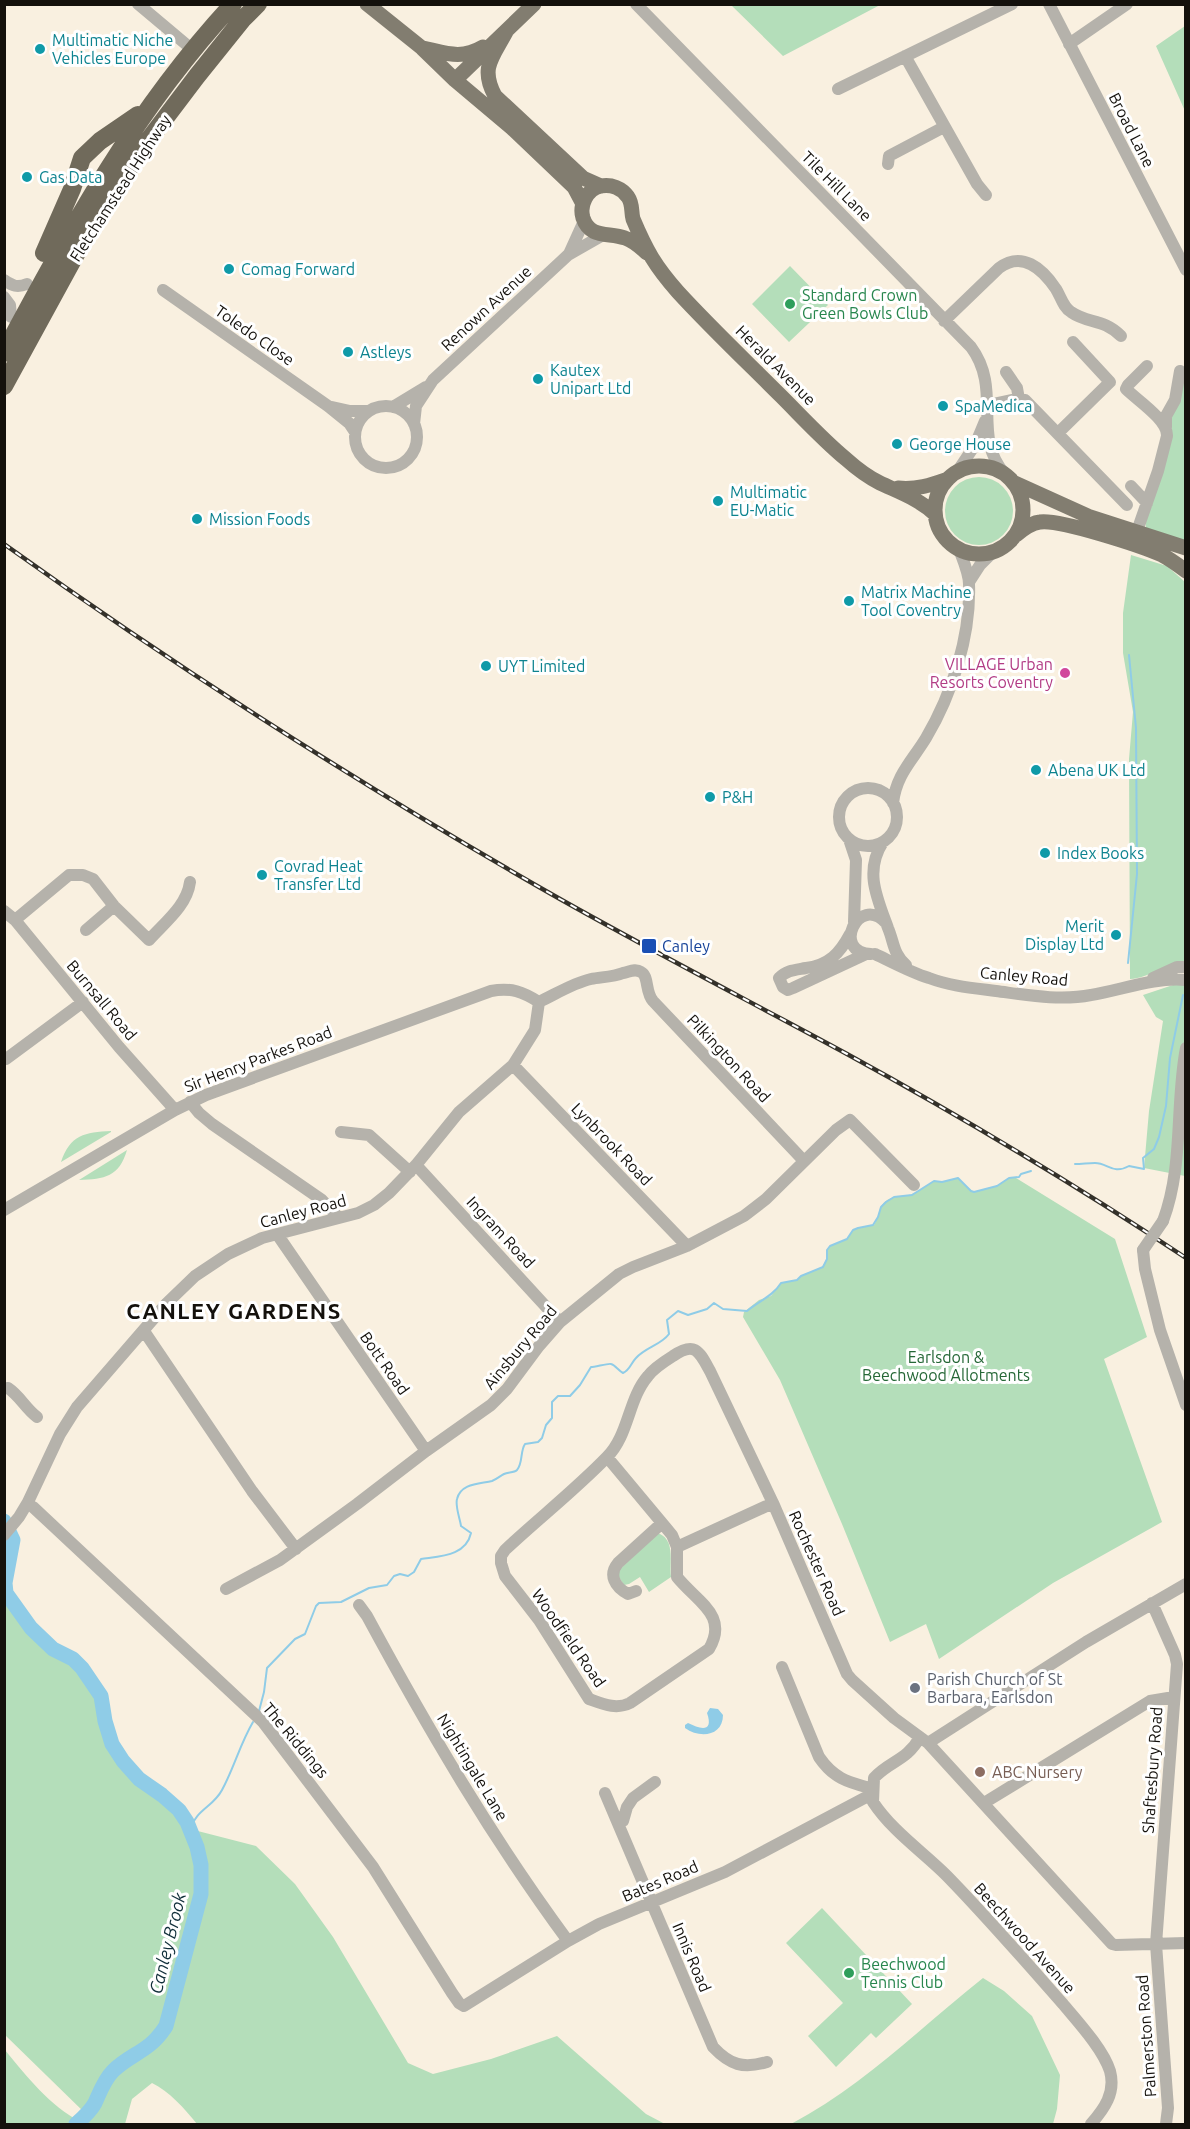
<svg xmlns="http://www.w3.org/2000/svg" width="1190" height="2129" font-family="Ubuntu,sans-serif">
<rect width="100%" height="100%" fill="#f9f0e0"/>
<!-- green -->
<path fill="#b4deba" d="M731,5H880L783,56Z
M1185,26V111L1156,46Z
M790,266L828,305L789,342L752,304Z
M1185,368V542L1146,528L1145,516Z
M945 511a34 34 0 1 1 68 0a34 34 0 1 1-68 0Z
M1131,555L1167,566L1185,582L1186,961C1166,963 1150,978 1130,979L1129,759L1133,712L1123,653V613Z
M1176,984L1184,985L1185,987V1176L1144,1168L1149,1111L1163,1021L1156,1017L1143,995Z
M111,1131V1132L61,1162C70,1135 85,1132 111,1131Z
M127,1150C119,1177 105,1179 79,1180Z
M958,1178L968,1188L974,1192L997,1186L1009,1178H1016L1115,1239L1147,1337L1104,1359L1162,1522L1053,1583L939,1659L926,1624L890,1642L842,1524L780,1380L743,1317L744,1312L759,1300L771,1296L781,1283L797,1280L801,1276L822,1267L827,1259V1250L830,1246L847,1239L853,1230L858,1228L874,1225C878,1219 878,1213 881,1207C888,1194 902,1198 912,1194C920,1191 927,1185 934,1181L942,1182Z
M658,1533C676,1540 669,1562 671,1577L649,1592L640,1577L629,1584L624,1585L616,1573Z
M5,1592C15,1601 22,1618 32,1628C55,1654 84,1660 100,1694C103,1702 103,1712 105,1720C108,1735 114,1750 123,1762C144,1787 176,1798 190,1829L256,1846L295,1884L333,1937L408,2063L433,2074L491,2059L557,2036L646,2114L665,2124H197C185,2109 169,2091 152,2083L132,2099L125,2124H5V2050C29,2079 48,2104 82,2123L93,2113L107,2083L115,2071L140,2055L139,2054C124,2062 111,2070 103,2085C97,2095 94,2105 87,2115L5,2035Z
M822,1908L912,2004L876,2038L871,2033L836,2067L808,2036L843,2003L786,1943Z
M983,1978L1004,1991L1032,2016L1060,2075L1057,2109L1053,2124H791C863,2086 920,2028 983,1978Z"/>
<!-- water -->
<path fill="#8fcce7" d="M710,1708L718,1709L723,1715C723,1736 700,1739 685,1728V1725L688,1723C700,1729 714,1733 707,1713Z"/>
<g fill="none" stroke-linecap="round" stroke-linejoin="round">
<!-- stream -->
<path stroke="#8fcce7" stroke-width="2" d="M1128,963L1137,874L1136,728L1129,655
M1075,1164C1082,1164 1088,1163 1095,1163C1108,1163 1113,1175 1129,1166L1144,1169L1143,1158L1154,1149L1159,1137L1166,1106L1170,1058L1183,995
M259,1711L264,1692L267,1668L295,1639L305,1634L316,1606L319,1603L341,1602L369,1588L387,1585L394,1576L400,1574L408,1576L414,1572L421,1559C440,1556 466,1556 471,1533L461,1526C460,1519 455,1506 457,1499C461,1483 480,1484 492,1481C497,1479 500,1476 504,1474C508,1472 514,1473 517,1470C523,1464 520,1451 525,1444L538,1442L542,1438L546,1425L552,1418V1402L558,1396H570L580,1385L591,1367C595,1367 609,1363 611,1364C615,1365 619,1371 623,1373C630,1370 631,1363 636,1358C646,1347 661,1345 669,1334L667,1320L678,1311L688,1315L707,1309L714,1303L723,1309L747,1311C759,1301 773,1296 781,1283L797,1280L801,1276L823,1267L827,1259V1250L830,1246L847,1239L853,1230L858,1228L873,1225L878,1217L881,1207L886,1202L894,1197L912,1195L934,1181L942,1182L958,1178L971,1191L974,1192L997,1186L1009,1178L1019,1177L1021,1174L1031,1171
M190,1829C197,1809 213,1807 222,1790C234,1768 240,1744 253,1722"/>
<!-- river -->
<path stroke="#8fcce7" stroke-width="15" d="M4,1521L13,1540L5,1583L6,1593L31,1628L53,1649L73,1659L82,1668L101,1696L105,1721L112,1744L123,1761L139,1779L162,1795L179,1810L187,1822L197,1847L201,1865V1894L166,2026C150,2052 131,2053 113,2071C104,2080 100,2092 95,2103C90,2112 83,2118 76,2124"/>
<!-- minor -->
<path stroke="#b5b2ab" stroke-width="12" d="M138,4L194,51
M636,4L971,347C1003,390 971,436 1005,474
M1049,4L1186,270
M1069,44L1127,4
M905,56L977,184L986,195
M838,89L1012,4
M888,164L889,156L944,127
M569,254L584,221
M4,280C13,286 17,288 27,284
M163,290L328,406L349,423L355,432
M4,297L10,305L11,317
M944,321L999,268C1022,251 1042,268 1056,289C1061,297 1063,307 1071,312C1088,324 1103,318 1121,336
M1006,372L1017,388L1019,399
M988,405L1016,399L1025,400L1127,505
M355 437a31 31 0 1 1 62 0a31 31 0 1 1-62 0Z
M332,407L350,411H369
M393,407L426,387
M414,424L416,406L433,380L568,255L603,235
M1166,427V416L1175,400L1180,371
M1058,433L1110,382L1073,342
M957,472L975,445L985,421
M1131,486L1147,503
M1136,534L1158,471L1167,436C1168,420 1137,400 1126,389L1128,385L1147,366
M969,582L980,565L993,552
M839 817a29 29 0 1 1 58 0a29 29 0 1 1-58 0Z
M893,803C896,775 912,761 926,738C952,694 971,636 969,584C969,573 963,560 959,549
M849,839L856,860L854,922
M883,842C864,871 877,898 888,928C894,942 893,954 906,965
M4,911L15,920L119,1047L175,1110
M15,920L69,875H83L93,879L114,906L149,940C164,923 187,906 190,882
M86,930L114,906
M850,934C840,953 829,965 806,968C795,970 787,970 779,978L783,987L788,990L793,988L866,954
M871,954C831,953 858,893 886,923
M875,954C892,962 910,972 929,978C950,986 973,988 996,991C1027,995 1060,1001 1091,995C1122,990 1154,977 1186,980
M1153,978L1177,967H1186
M539,1002C556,994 573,983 591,979C601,977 613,977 623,973C629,972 635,968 641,972C649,976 645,992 653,1001L804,1161
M6,1059L83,1002
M513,1065L687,1246
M190,1102L199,1113L212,1124L322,1200L339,1218
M341,1132L369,1135L410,1172
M416,1165L560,1322
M4,1210L175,1110L206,1095L491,991C511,987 523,992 539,1002
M1163,1221C1184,1165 1175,1105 1186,1048
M277,1234L426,1451
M1143,1250L1145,1269L1160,1330L1186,1405
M144,1331L252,1491L296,1549
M8,1388C20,1396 25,1408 37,1417
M607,1457L672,1535L677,1547V1577C697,1602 729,1615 709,1649L630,1703C616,1710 603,1704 589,1699L539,1620L505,1576L501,1563V1556L505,1550C538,1519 575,1490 607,1457C629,1435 628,1399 648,1376C654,1368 665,1361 673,1356C695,1341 699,1351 710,1371L773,1503L847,1674L852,1680L894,1718L928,1743L1112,1944L1116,1945L1186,1943
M33,1507L263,1722L373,1867L452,1993L459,2003L464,2006L568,1941L599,1924L725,1872L872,1794
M4,1535L19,1517L28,1502L60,1434L77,1407L167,1303L195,1276L228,1254L262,1238L358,1213L374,1205L389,1193L416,1165L459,1112L513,1065L535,1030L539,1002
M677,1547L773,1503
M226,1589L280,1560L357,1504L426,1451L491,1405L507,1389L539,1346L560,1322L619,1274L633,1267L687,1246L744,1216L766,1199L836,1130L850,1120L914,1185
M636,1591L628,1594C615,1587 608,1575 618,1563L662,1523
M1152,1603L1175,1655L1177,1664L1156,1944L1168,2108L1166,2124
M359,1605L367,1616C428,1729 492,1838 568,1941
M782,1667L819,1757C834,1779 848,1782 873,1789
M920,1737C907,1761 889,1761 874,1778L873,1802C892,1831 923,1852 947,1876C987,1917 1025,1961 1063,2004C1078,2022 1103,2049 1110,2071C1116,2093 1104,2109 1091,2124
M928,1743L1086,1642L1186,1584
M605,1793L713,2047C730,2065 743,2069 767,2062
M984,1803L1150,1701L1174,1697
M619,1823L623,1821L627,1807L633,1798L655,1782"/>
<!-- major -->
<path stroke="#827d70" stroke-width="15" d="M367,4L422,48L455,80L512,128L574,187L583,204
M506,32C492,58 480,68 495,96L583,178L601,186
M423,48C446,53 461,60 483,47
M455,80L534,4
M647,253C640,247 634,241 625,238C609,232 590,239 583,218C579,205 587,189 601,186C611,184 622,188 628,197C633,204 631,212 633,219C646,250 655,266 678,292C711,328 746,361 781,396C802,417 823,440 846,459C856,468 868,477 880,483C899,492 919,499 935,514
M935 510a44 44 0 1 1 88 0a44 44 0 1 1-88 0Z
M1015,483L1090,517L1186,548
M898,488C916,490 931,485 948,479
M1016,535C1023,529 1031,523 1040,522C1060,519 1142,546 1162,555C1170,559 1178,565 1186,571"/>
<!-- highway -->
<path stroke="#706a5b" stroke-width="18" d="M44,253L72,189L82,158L100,141L138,115
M4,353C71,227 135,110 233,4
M4,386L81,245L141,150L197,76L242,20L258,4"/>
<defs>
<path id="rail" d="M4,544C183,672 369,790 560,899C654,952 751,1002 847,1054C962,1117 1076,1185 1186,1258"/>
</defs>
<!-- rail casing -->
<use href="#rail" stroke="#34312a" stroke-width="4.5"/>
<!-- rail -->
<use href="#rail" stroke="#fff" stroke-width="2" stroke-dasharray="7" stroke-linecap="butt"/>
<!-- minor-bridge -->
<path stroke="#b5b2ab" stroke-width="12" d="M1143,1250L1163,1221"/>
</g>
<!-- markers -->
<g fill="#0f9aa8" stroke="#fff" stroke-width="2">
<circle cx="40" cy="49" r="6"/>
<circle cx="27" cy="177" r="6"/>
<circle cx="229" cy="269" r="6"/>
<circle cx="348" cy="352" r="6"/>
<circle cx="538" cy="379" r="6"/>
<circle cx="943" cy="406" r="6"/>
<circle cx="897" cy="444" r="6"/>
<circle cx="718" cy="501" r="6"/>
<circle cx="197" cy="519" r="6"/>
<circle cx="849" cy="601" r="6"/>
<circle cx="486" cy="666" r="6"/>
<circle cx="1036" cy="770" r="6"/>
<circle cx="710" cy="797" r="6"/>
<circle cx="1045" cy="853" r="6"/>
<circle cx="262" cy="875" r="6"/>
<circle cx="1116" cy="935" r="6"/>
</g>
<g fill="#2e9e5b" stroke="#fff" stroke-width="2">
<circle cx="790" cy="304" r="6"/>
<circle cx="849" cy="1973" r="6"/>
</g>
<circle fill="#d1479c" stroke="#fff" stroke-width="2" cx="1065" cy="673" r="6"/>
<rect fill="#1a4fb4" stroke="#fff" stroke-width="2" x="641" y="938" width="16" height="16" rx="3"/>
<circle fill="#6b7280" stroke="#fff" stroke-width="2" cx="915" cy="1688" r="6"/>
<circle fill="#8d6e63" stroke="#fff" stroke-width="2" cx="980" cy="1772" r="6"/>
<g text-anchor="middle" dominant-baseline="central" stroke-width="6" stroke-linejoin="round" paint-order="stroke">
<!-- culture labels -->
<g font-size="16" fill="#0d838f" stroke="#fff" text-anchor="start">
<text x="52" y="40">Multimatic Niche<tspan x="52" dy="18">Vehicles Europe</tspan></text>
<text x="39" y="177">Gas Data</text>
<text x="241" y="269">Comag Forward</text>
<text x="360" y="352">Astleys</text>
<text x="550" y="370">Kautex<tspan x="550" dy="18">Unipart Ltd</tspan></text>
<text x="955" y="406">SpaMedica</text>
<text x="909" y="444">George House</text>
<text x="730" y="492">Multimatic<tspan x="730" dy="18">EU-Matic</tspan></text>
<text x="209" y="519">Mission Foods</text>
<text x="861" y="592">Matrix Machine<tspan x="861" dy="18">Tool Coventry</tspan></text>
<text x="498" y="666">UYT Limited</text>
<text x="1048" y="770">Abena UK Ltd</text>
<text x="722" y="797">P&amp;H</text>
<text x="1057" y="853">Index Books</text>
<text x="274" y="866">Covrad Heat<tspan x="274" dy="18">Transfer Ltd</tspan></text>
<text x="1104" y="926" text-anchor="end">Merit<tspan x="1104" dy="18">Display Ltd</tspan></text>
</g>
<!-- street labels -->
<g font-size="16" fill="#14110c" stroke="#fff">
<text transform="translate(1132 130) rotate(63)">Broad Lane</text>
<text transform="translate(837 186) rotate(45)">Tile Hill Lane</text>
<text transform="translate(120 188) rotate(-57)">Fletchamstead Highway</text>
<text transform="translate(486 308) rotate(-43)">Renown Avenue</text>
<text transform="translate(255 335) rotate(35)">Toledo Close</text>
<text transform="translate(776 365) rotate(45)">Herald Avenue</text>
<text transform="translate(1024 976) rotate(5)">Canley Road</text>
<text transform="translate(102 1000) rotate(50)">Burnsall Road</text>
<text transform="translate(729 1058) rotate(47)">Pilkington Road</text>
<text transform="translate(258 1059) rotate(-21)">Sir Henry Parkes Road</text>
<text transform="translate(612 1144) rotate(46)">Lynbrook Road</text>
<text transform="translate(303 1211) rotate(-15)">Canley Road</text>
<text transform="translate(501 1232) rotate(47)">Ingram Road</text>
<text transform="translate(520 1347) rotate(-50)">Ainsbury Road</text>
<text transform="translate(385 1363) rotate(55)">Bott Road</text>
<text transform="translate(817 1563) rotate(66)">Rochester Road</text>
<text transform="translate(569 1638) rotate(55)">Woodfield Road</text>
<text transform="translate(296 1740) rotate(50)">The Riddings</text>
<text transform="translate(473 1767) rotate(59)">Nightingale Lane</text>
<text transform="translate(1152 1770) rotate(-86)">Shaftesbury Road</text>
<text transform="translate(660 1881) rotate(-23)">Bates Road</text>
<text transform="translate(1025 1938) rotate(48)">Beechwood Avenue</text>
<text transform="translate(692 1957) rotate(67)">Innis Road</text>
<text transform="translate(1146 2036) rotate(-94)">Palmerston Road</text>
</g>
<!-- leisure labels -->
<g font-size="16" fill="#27864d" stroke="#fff" text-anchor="start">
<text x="802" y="295">Standard Crown<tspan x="802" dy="18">Green Bowls Club</tspan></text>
<text x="861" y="1964">Beechwood<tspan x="861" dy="18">Tennis Club</tspan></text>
</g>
<!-- hotel labels -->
<g font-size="16" fill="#b23c85" stroke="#fff" text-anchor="end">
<text x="1053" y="664">VILLAGE Urban<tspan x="1053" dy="18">Resorts Coventry</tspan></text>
</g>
<!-- transit labels -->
<g font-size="16" fill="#164399" stroke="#fff" text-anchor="start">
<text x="662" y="946">Canley</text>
</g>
<!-- park labels -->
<g font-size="16" fill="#256736" stroke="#fff">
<text x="946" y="1357">Earlsdon &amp;<tspan x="946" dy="18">Beechwood Allotments</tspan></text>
</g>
<!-- worship labels -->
<g font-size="16" fill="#5b616d" stroke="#fff" text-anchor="start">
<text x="927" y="1679">Parish Church of St<tspan x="927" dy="18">Barbara, Earlsdon</tspan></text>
</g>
<!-- education labels -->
<g font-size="16" fill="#785e54" stroke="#fff" text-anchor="start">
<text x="992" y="1772">ABC Nursery</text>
</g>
<!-- water labels -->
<g font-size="18" font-style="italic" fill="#112f3a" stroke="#fff">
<text transform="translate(167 1943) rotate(-76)">Canley Brook</text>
</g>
<!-- district labels -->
<g font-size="22" font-weight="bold" letter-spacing="1.5" fill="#14110c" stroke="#fff">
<text x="234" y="1310">CANLEY GARDENS</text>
</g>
</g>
<!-- border -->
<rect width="1190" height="2129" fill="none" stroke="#14110c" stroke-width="12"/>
</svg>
